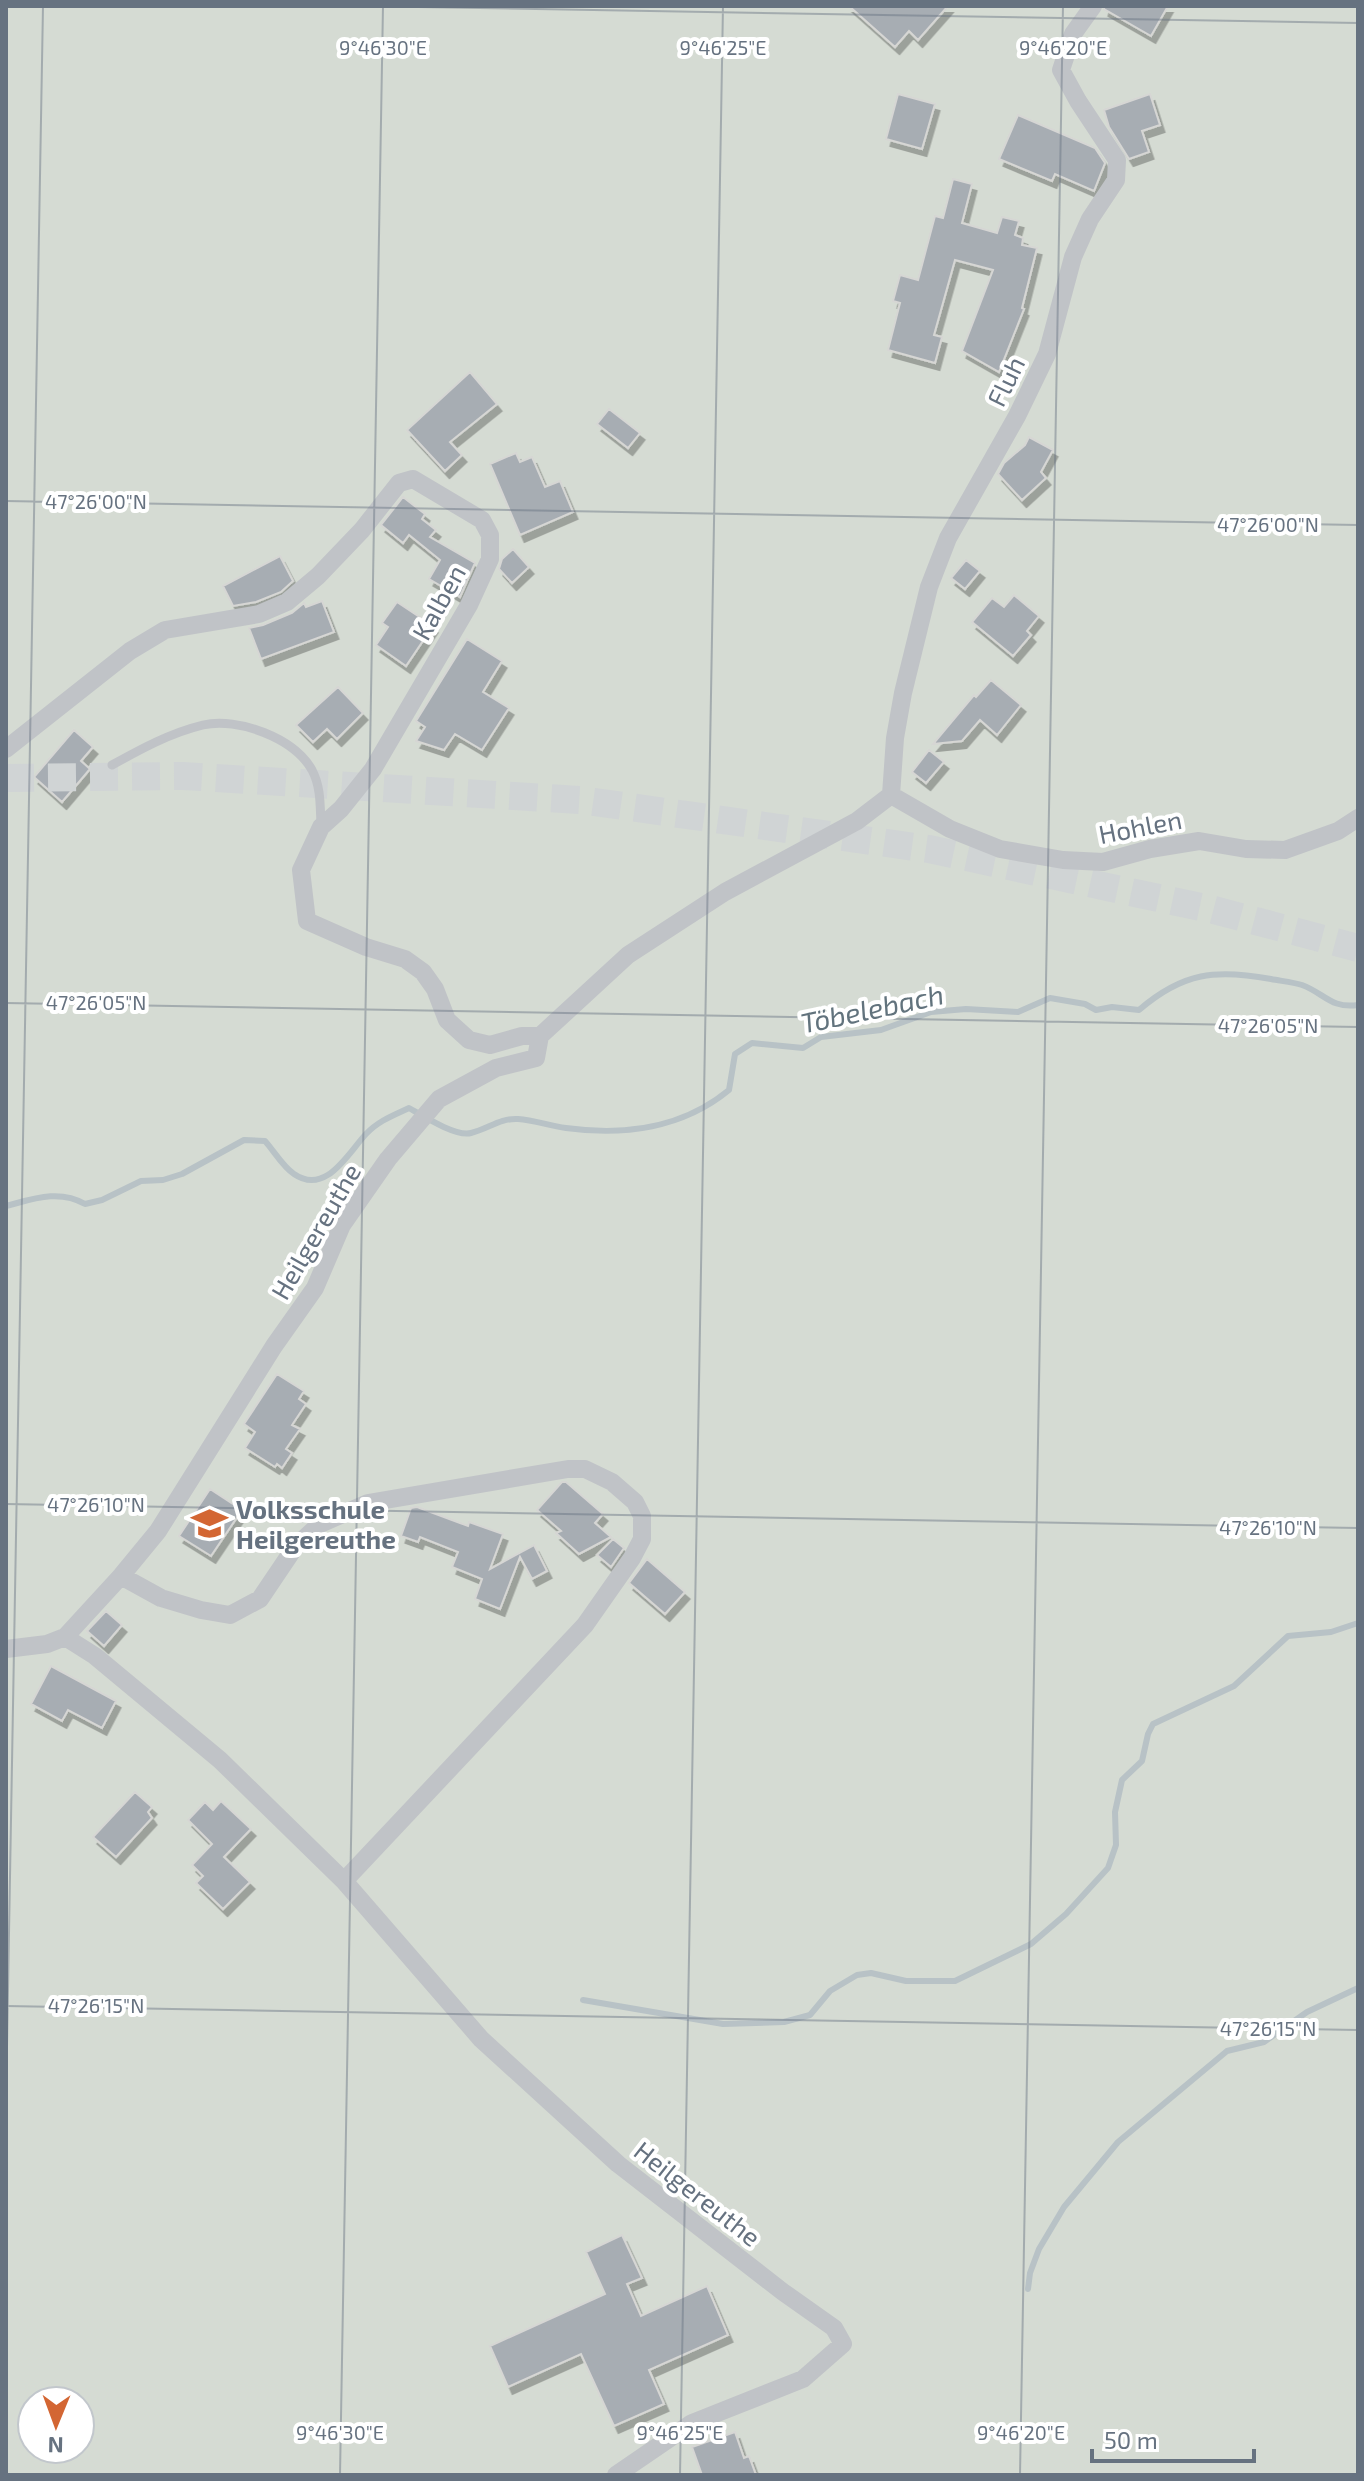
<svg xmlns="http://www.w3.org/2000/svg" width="1364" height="2481" font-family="'Exo 2',sans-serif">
<defs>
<filter id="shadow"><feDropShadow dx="4.5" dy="7" stdDeviation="0" flood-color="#0004"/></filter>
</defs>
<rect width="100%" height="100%" fill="#f4f5f1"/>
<!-- green -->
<path fill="#d5dbd3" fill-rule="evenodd" d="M6,6H1358V2475H6ZM32,2401H80V2449H32Z"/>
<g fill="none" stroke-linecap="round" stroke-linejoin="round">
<!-- stream -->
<path stroke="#b8c2c6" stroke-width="6" d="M6,1206C33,1199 59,1189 85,1204L102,1200L141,1181L163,1180L182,1174L244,1140L265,1141C274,1151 283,1167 294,1174C326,1196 348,1153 366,1134C378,1121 394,1115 409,1108C423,1116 456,1137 471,1133C488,1129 500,1118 518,1119C535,1120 549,1126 566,1128C624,1136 683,1128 729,1090L735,1054L752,1043L803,1048L821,1037L881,1030L931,1012L966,1009L1018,1012L1050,998L1085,1004L1096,1010L1112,1007L1139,1010C1183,972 1216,969 1271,979C1281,981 1292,982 1302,985C1324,993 1331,1009 1358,1005
M583,2000L723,2024L784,2022L810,2015L830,1991L857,1975L871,1973L906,1981H955L1031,1944L1066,1914L1108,1868L1116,1845L1115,1812L1122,1780L1142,1761L1148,1734L1153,1724L1234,1686L1288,1636L1331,1632L1358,1623
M1028,2289L1030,2273L1039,2249L1064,2207L1118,2142L1227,2051L1264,2042L1307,2012L1358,1988"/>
</g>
<!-- building -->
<path fill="#a7adb3" stroke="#d6d6d4" stroke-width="2" filter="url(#shadow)" d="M849,6H948L918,40L909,31L895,47Z
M1105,6H1168L1151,36L1104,9Z
M898,94L935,104L922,149L886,139Z
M1150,94L1160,125L1142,131L1149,152L1129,159L1109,127L1104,110Z
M1018,115L1095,148L1105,163L1094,191L1055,174L1052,181L999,159Z
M953,179L972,184L962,223L997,233L1002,217L1019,221L1015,235L1023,238L1022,245L1037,248L1022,308L1024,309L999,372L962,351L993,270L955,260L934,335L942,337L935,363L888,350L900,303L893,301L900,275L918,280L935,216L943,218Z
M470,372L497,404L450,442L462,455L445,471L407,430Z
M609,409L640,433L628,448L597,424Z
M1029,437L1053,450L1041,472L1046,478L1022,500L998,474L1004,463L1025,445Z
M516,453L520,462L532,457L545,487L560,481L573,512L520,535L490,464Z
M403,497L425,514L422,519L436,530L430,537L475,563L460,597L429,579L440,560L409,535L403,543L381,525Z
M513,549L529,567L512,583L499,569L502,559Z
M280,556L293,581L281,592L256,602L233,606L223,586Z
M966,560L980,571L965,589L951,578Z
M1014,595L1039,616L1027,631L1031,635L1013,656L972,622L992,598L1004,607Z
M322,601L334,632L261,659L249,628L263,625L292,613L304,603L306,607Z
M397,602L433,626L406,666L376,645L388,627L382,623Z
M467,639L502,661L483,692L509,708L482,750L455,734L444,750L416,741L425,727L416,721Z
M991,680L1021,705L997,735L980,720L962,741L933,744L974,695L976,697Z
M338,687L363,713L337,739L327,729L313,742L296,725Z
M74,730L93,747L81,761L90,769L62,802L34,777Z
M929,750L944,762L926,783L912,772Z
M277,1374L304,1391L299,1399L306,1404L292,1425L300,1429L286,1449L292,1453L282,1468L277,1464L275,1467L245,1448L255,1432L244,1424Z
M562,1482H566L603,1514L595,1523L611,1537L579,1554L556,1533L561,1531L537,1510Z
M210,1489L242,1510L211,1556L179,1536Z
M417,1507L468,1526L469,1522L503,1534L490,1569L534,1545L547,1571L532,1579L520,1557L500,1609L475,1599L482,1579L452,1567L458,1552L420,1537L418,1542L401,1536L411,1508Z
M613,1539L624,1548L611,1567L597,1555Z
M647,1559L685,1592L665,1614L629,1583Z
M106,1611L122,1625L104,1646L87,1631Z
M51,1666L116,1701L102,1728L68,1710L62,1721L31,1704Z
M135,1792L152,1807L148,1812L152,1818L116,1857L93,1837Z
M221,1801L251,1829L224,1857L250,1882L223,1909L196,1883L203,1876L192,1865L212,1844L188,1820L205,1802L213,1810Z
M622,2235L642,2278L627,2284L641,2316L707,2286L728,2335L649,2370L664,2404L614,2426L581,2354L508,2387L490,2346L605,2294L586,2252Z
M735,2432L744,2458L749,2456L756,2475H702L692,2447Z"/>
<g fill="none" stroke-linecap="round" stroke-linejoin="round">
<!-- primary-tunnel -->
<path stroke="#d0d4d5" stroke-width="28" stroke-dasharray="28 14" stroke-linecap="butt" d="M6,778L183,776L580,800L929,849L1210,909L1358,948"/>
<!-- service -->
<path stroke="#c0c3c7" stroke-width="9" d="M112,765C141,749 170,733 203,725C238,717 294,738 312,770C321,787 320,805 321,824"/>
<!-- minor -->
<path stroke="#c0c3c7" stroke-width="18" d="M6,749L130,651L165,630L259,614L287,602L318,576L362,530L399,483L413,479L482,520L490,535V559L469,605L373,769L341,809L321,827L301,870L307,921L366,947L405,959L423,972L435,989L447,1020L469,1040L490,1045L522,1036H540
M891,795L895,738L903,693L929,587L948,538L1017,416L1047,354L1073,257L1090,219L1116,180L1117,160L1078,101L1061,70L1073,34L1093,6
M891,795L950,829L1000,849L1063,860L1103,862L1150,849L1199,841L1246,849L1285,850L1338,831L1358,818
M121,1576L161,1598L201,1610L230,1615L260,1599L295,1547L320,1524L368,1503L568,1469H585L612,1482L635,1502L642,1516V1539L632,1558L585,1625L344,1881
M65,1637L95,1656L220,1760L344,1881L481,2039L618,2164L783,2292L834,2328L843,2344L803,2379L692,2423L616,2475
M6,1649L47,1644L65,1637L121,1576L158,1531L274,1346L315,1288L342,1225L388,1159L439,1099L496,1068L536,1058L540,1036L628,955L725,892L857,821L891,795"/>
</g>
<!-- ticks -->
<path fill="none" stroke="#667280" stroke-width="2" stroke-opacity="0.45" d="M357,6L1358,23M6,501L1358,525M6,1003L1358,1027M6,1504L1358,1528M6,2006L1358,2030M6,2103L43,6M340,2475L383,6M680,2475L723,6M1020,2475L1063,6"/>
<!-- icons -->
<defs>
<symbol id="school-bare" viewBox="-9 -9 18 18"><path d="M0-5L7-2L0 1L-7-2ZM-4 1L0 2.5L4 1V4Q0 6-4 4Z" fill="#d36633" stroke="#fff" stroke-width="2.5" paint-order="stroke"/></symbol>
</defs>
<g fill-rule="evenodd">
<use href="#school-bare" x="184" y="1498" width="51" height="51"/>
</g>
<g text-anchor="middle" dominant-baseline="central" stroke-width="8" stroke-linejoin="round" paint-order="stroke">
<!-- street labels -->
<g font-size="26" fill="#667280" stroke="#fff">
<text transform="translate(1005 381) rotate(-64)">Fluh</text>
<text transform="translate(438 602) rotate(-61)">Kalben</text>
<text transform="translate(1140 826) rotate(-11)">Hohlen</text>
<text transform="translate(315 1231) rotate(-60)">Heilgereuthe</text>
<text transform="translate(698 2193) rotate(38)">Heilgereuthe</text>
</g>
<!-- poi labels -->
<g font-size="26" font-weight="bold" fill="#667280" stroke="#fff" text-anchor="start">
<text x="236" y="1508">Volksschule<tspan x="236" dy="30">Heilgereuthe</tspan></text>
</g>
<!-- water labels -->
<g font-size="28" font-style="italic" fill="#62737d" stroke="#fff">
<text transform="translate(872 1008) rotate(-12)">Töbelebach</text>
</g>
</g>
<g font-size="20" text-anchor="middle" fill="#667280" stroke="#fff" stroke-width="8" stroke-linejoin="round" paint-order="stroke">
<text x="383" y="55">9°46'30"E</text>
<text x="723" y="55">9°46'25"E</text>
<text x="1063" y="55">9°46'20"E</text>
<text x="96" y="509">47°26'00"N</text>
<text x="1268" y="532">47°26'00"N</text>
<text x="96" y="1010">47°26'05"N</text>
<text x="1268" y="1033">47°26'05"N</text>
<text x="96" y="1512">47°26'10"N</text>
<text x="1268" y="1535">47°26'10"N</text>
<text x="96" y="2013">47°26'15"N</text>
<text x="1268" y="2036">47°26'15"N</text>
<text x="340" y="2440">9°46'30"E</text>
<text x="680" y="2440">9°46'25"E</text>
<text x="1021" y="2440">9°46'20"E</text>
</g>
<!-- border -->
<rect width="1364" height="2481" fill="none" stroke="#667280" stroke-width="16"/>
<!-- north arrow -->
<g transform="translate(56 2425) rotate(181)"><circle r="38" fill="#ffffff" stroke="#c2c7cc" stroke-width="2"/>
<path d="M0-6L14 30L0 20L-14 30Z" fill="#d36633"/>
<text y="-12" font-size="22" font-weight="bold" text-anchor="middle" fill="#667280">N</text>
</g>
<!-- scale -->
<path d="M1092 2449v12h162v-12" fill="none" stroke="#667280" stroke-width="4"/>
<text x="1104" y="2449" font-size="24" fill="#667280" stroke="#ffffff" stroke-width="6" paint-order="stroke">50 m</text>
</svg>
